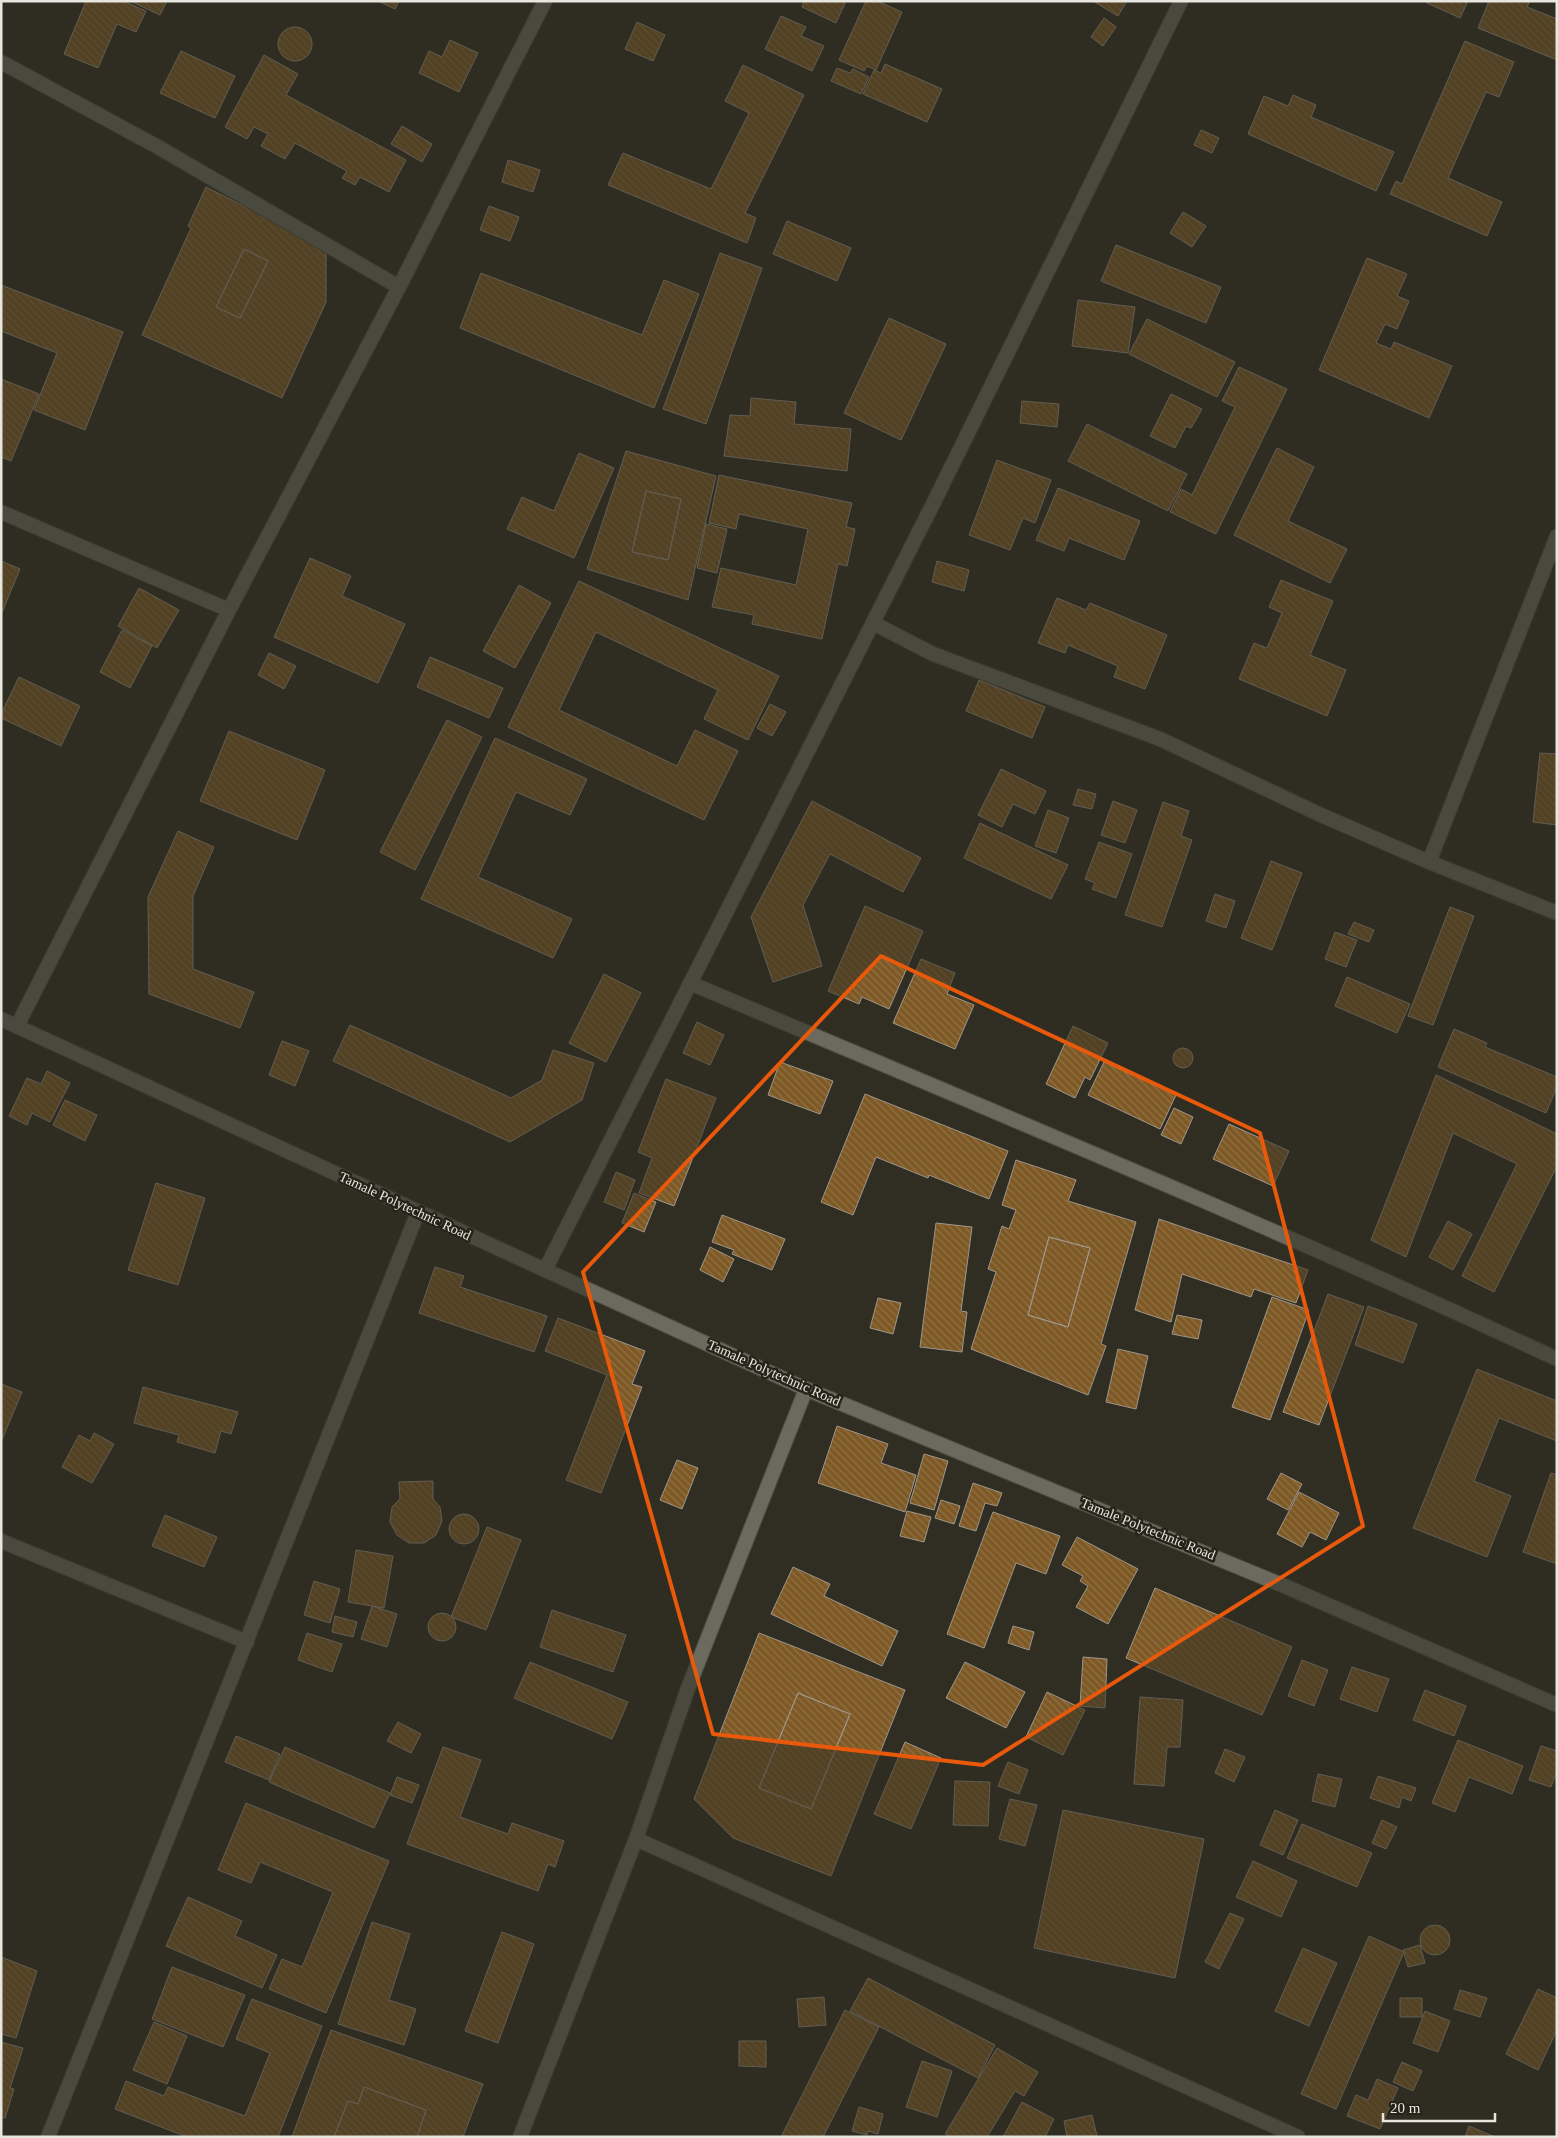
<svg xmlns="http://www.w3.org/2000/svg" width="1558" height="2138" font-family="Georgia,serif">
<defs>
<pattern id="building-back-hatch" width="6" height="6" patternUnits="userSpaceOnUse" patternTransform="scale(1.25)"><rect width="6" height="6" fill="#7e5925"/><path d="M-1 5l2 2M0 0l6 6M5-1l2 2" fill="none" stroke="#907144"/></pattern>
</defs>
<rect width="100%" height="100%" fill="#302e23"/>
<!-- building -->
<path fill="url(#building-back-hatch)" stroke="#9f968b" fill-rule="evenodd" d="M86,1H123L146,11L136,32L117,24L98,68L64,54Z
M130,1H167L160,15Z
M378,1H399L395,9Z
M804,1H846L836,23L802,7Z
M866,1H877L902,12L876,70L867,66L864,71L839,60Z
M1093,1H1127L1118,16Z
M1427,1H1468L1460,18L1427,3Z
M1489,1H1530L1527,7L1557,19V60L1478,28Z
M781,16L806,27L801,36L824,46L812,71L765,49Z
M1104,18L1116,27L1103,46L1091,37Z
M637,22L665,35L653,61L625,49Z
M278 44a17 17 0 1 1 34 0a17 17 0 1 1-34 0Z
M450,40L478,53L459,92L419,73L429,51L442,57Z
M1465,41L1514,62L1499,97L1486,92L1448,178L1502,202L1487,236L1390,194L1396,181L1402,184Z
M181,51L235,76L215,118L160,93Z
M264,55L298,74L286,95L406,160L389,192L360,177L355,185L342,178L347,171L295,143L285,159L261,146L268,134L254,127L247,139L225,127Z
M885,64L942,89L927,122L863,94L874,70L881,73Z
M743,65L804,95L745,213L756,218L747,243L608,185L623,153L711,189L749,113L725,101Z
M837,68L850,73L853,69L869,77L861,94L831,81Z
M1293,95L1316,105L1311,117L1394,152L1376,191L1248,134L1264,96L1288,106Z
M402,126L432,144L422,162L391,144Z
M1201,130L1219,138L1212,153L1194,145Z
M508,160L540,170L533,192L502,182Z
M206,187L326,248V302L282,398L142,335L191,228L188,226ZM244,249L268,261L240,318L216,307Z
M489,206L519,217L510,241L480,230Z
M1183,212L1206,226L1192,247L1170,233Z
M787,221L851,248L837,281L773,254Z
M1116,245L1221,287L1206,323L1101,281Z
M244,249L268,261L240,318L216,307Z
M720,253L762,268L706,424L663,409Z
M1367,258L1407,274L1397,296L1409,301L1397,329L1385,324L1376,343L1391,349L1394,342L1452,366L1429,418L1319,370Z
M481,273L642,335L664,280L699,294L654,408L460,328Z
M1,285L123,332L85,430L34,410L57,353L1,331Z
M1078,300L1135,307L1128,353L1072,346Z
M889,318L946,344L901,440L844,413Z
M1147,319L1235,362L1217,397L1129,354Z
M1239,367L1287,389L1216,534L1170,512L1181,489L1192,495L1235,407L1222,401Z
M1,379L39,394L11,461L1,457Z
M1171,394L1202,409L1191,428L1186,426L1175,448L1150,436Z
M751,398L796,402L794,424L851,429L847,471L724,456L730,415L750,416Z
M1022,401L1059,404L1057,427L1020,423Z
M1087,424L1187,474L1168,511L1068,461Z
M1277,448L1314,467L1288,521L1347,549L1330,583L1234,535Z
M626,451L716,476L688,600L587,569ZM646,491L681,499L668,560L632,552Z
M579,453L614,468L574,558L507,529L522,497L554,511Z
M997,460L1051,480L1035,523L1023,518L1010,550L969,535Z
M719,475L852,503L846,527L855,529L847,566L838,564L822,639L752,624L754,615L712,607L721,568L796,585L808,529L739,514L736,529L709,523Z
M1058,488L1140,521L1124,560L1069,538L1064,551L1036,540Z
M646,491L681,499L668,560L632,552Z
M706,524L727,529L717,573L697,568Z
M310,558L351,576L342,596L405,624L378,683L274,637Z
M1,561L20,569L1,615Z
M937,561L969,570L964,591L932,582Z
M1281,580L1333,601L1310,655L1346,670L1327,716L1239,679L1254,643L1267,648L1282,613L1269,607Z
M579,581L779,676L748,740L704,719L718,690L596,632L559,710L677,766L695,730L738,751L704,820L508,727Z
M519,585L551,603L515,668L483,651Z
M139,588L179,610L157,648L118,626Z
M1057,598L1086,610L1090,603L1167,635L1145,689L1114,677L1118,666L1068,645L1065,653L1038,643Z
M122,630L152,646L130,688L100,672Z
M269,653L296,666L284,689L258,675Z
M430,657L503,688L489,718L417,687Z
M19,677L80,706L61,746L1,718V714Z
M979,680L1045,707L1032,738L966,711Z
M770,704L786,712L772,736L757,728Z
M447,720L482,737L415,870L380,852Z
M229,731L325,770L297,840L200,801Z
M495,738L587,779L570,815L516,792L478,877L572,919L553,958L421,899Z
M1540,753L1557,754V825L1533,822Z
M1001,769L1046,791L1035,814L1013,804L1002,827L978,815Z
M1078,789L1096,794L1092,809L1073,805Z
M812,801L921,858L903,892L830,854L803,905L822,966L773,982L751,917Z
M1113,801L1137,810L1125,843L1101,835Z
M1163,802L1189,811L1181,836L1192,840L1162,927L1125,915Z
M1048,810L1069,818L1056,853L1035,846Z
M980,823L1068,865L1051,899L964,858Z
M178,831L214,847L193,896V969L254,992L240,1028L149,994L148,897Z
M1099,842L1132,854L1116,898L1092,889L1095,883L1085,879Z
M1271,861L1302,873L1272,950L1241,938Z
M1215,894L1235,901L1226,928L1206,921Z
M865,906L923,931L889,1009L862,997L859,1004L828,991Z
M1450,907L1474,916L1433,1025L1408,1016Z
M1354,922L1374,930L1369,942L1348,934Z
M1335,932L1357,940L1346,967L1325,959Z
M921,959L955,973L947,994L974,1005L955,1049L893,1023Z
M604,974L641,993L606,1062L569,1043Z
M1347,977L1410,1004L1397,1033L1335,1006Z
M697,1022L724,1035L710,1065L683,1053Z
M350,1025L511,1098L542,1080L553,1050L594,1063L582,1100L510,1142L333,1061Z
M1073,1026L1108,1043L1090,1080L1085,1077L1075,1098L1046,1084Z
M1454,1029L1487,1043L1485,1047L1557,1077V1087L1546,1113L1438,1067Z
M282,1041L309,1051L295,1086L269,1075Z
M1173 1058a10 10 0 1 1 20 0a10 10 0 1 1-20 0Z
M780,1062L833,1081L820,1114L768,1095Z
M1104,1062L1176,1095L1160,1129L1088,1095Z
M47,1071L70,1083L50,1122L32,1113L27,1125L9,1116L27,1078L41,1084Z
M1436,1075L1557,1134V1166L1494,1292L1462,1276L1517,1164L1453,1133L1406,1257L1371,1240Z
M666,1079L716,1098L674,1206L639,1193L652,1158L638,1152Z
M865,1094L1008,1151L989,1199L929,1175L928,1178L876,1157L853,1215L821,1202Z
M65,1100L97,1115L85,1141L53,1125Z
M1174,1108L1193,1117L1181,1144L1161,1135Z
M1229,1124L1289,1151L1273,1186L1213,1159Z
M1016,1160L1076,1180L1068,1201L1136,1222L1101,1344L1106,1346L1088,1395L971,1349L996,1272L988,1269L1002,1226L1009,1229L1016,1210L1002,1205ZM1049,1237L1090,1248L1068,1327L1028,1315Z
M616,1172L635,1180L624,1210L604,1202Z
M156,1183L205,1198L178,1285L128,1270Z
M634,1193L656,1202L644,1232L622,1223Z
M722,1215L785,1239L772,1270L732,1254L734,1250L712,1242Z
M1159,1219L1308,1270L1296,1303L1254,1289L1251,1297L1182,1274L1171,1322L1135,1310Z
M1448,1221L1472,1234L1453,1270L1429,1257Z
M936,1223L972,1227L961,1311L967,1312L962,1352L920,1347Z
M1049,1237L1090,1248L1068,1327L1028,1315Z
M710,1247L734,1259L723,1282L700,1270Z
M435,1267L464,1276L460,1287L547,1316L534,1352L419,1313Z
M1328,1294L1364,1307L1319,1425L1283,1412Z
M1272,1297L1309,1310L1270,1420L1232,1407Z
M878,1298L901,1303L893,1334L870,1328Z
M1368,1306L1417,1324L1403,1363L1355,1345Z
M1177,1315L1202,1320L1198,1339L1172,1334Z
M558,1318L645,1351L632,1384L642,1387L601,1493L566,1480L607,1375L545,1351Z
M1118,1349L1148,1356L1136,1409L1106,1402Z
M1477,1369L1557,1401V1441L1499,1418L1474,1481L1511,1496L1487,1557L1413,1528Z
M1,1384L22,1392L1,1442Z
M143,1387L238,1412L231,1434L221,1431L215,1453L177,1442L179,1435L134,1423Z
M837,1426L888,1444L881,1463L916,1475L905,1512L818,1483Z
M94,1433L114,1444L92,1483L62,1467L79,1435L90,1441Z
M924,1454L948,1461L934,1510L910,1503Z
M677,1460L698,1468L682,1509L660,1500Z
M1281,1473L1302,1484L1288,1510L1267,1499Z
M1551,1473L1557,1475V1564L1523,1552Z
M433,1481V1499L440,1507L442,1521L436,1535L424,1543H409L397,1535L390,1522L392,1507L400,1499L399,1482Z
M973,1483L1002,1493L997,1506L985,1503L976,1531L959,1526Z
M1299,1492L1339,1513L1326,1540L1310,1532L1302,1547L1277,1534Z
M941,1500L960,1506L954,1524L935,1518Z
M907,1511L931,1517L924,1542L900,1536Z
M993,1512L1060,1536L1046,1574L1016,1563L984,1648L947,1634Z
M449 1529a15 15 0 1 1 30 0a15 15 0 1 1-30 0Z
M165,1515L217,1537L204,1567L152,1546Z
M487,1527L521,1540L486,1630L451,1617Z
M1077,1537L1138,1569L1108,1624L1076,1607L1088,1586L1080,1581L1083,1576L1062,1565Z
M356,1550L393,1556L384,1608L348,1602Z
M793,1567L830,1584L824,1596L898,1631L882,1666L771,1614Z
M314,1581L340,1589L330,1623L304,1615Z
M1155,1588L1292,1647L1262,1715L1126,1658Z
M372,1606L397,1614L387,1647L361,1639Z
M552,1610L626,1635L613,1672L540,1647Z
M428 1627a14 14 0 1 1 28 0a14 14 0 1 1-28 0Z
M335,1616L357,1622L353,1637L332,1632Z
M1013,1626L1034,1632L1029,1650L1008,1643Z
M307,1633L342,1644L332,1672L298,1660Z
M759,1633L905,1690L831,1876L733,1838L694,1799ZM798,1693L850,1714L811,1809L759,1788Z
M1083,1657L1107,1659L1105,1708L1080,1706Z
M1302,1660L1328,1670L1314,1706L1288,1696Z
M530,1662L628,1702L612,1739L514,1698Z
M965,1662L1025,1692L1006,1728L946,1698Z
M1352,1667L1389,1679L1377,1712L1340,1699Z
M1425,1690L1466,1706L1454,1736L1413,1720Z
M1047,1692L1085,1710L1063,1755L1026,1737Z
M798,1693L850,1714L811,1809L759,1788Z
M1140,1697L1183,1700L1180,1747H1167L1164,1786L1134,1784Z
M398,1722L421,1734L411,1753L387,1741Z
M236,1736L280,1754L269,1780L225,1762Z
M1458,1740L1523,1766L1512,1794L1469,1777L1455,1812L1432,1803Z
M905,1742L941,1758L911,1829L874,1814Z
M1541,1746L1557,1751V1771L1551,1787L1529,1780Z
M285,1747L390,1793L374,1828L269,1782Z
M443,1747L481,1760L460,1817L508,1834L512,1823L564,1841L555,1867L548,1864L538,1891L407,1844Z
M1225,1749L1245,1757L1234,1782L1215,1773Z
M1008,1762L1028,1770L1019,1794L998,1786Z
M1318,1774L1342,1779L1335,1807L1312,1801Z
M1378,1776L1416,1788L1411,1801L1402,1797L1399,1808L1370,1798Z
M397,1777L419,1785L412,1803L390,1795Z
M955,1781L990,1782L988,1826L953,1825Z
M1010,1799L1037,1805L1025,1846L999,1839Z
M246,1803L389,1861L326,2013L269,1989L282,1959L302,1967L333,1892L260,1862L251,1883L218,1870Z
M1063,1810L1204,1839L1175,1978L1034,1948Z
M1275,1810L1298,1820L1283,1855L1260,1845Z
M1382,1820L1397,1827L1386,1849L1372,1843Z
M1302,1824L1372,1853L1357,1887L1287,1858Z
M1253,1861L1297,1881L1281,1917L1236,1897Z
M188,1897L242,1921L235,1936L277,1955L262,1988L166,1946Z
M1230,1913L1244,1919L1219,1969L1205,1962Z
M372,1922L410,1934L389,2000L416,2009L404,2045L338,2024Z
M1420 1940a15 15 0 1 1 30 0a15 15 0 1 1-30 0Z
M502,1932L534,1944L498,2043L465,2031Z
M1369,1936L1404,1952L1336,2109L1301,2094Z
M1420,1945L1425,1963L1408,1967L1403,1950Z
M1303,1948L1337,1963L1309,2026L1275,2011Z
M1,1957L37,1971L16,2038L1,2034Z
M172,1967L245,1995L223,2047L152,2019Z
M868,1978L995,2045L978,2078L850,2011Z
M1538,1989L1557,1998V2030L1538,2070L1506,2054Z
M1460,1990L1487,1998L1480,2017L1454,2009Z
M824,1997L826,2025L799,2027L797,1999Z
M1400,1998H1422V2017H1400Z
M252,1999L322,2026L278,2137H187L115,2109L126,2081L164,2096L168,2087L245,2116L270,2053L236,2039Z
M845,2010L879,2027L823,2137H781Z
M1425,2011L1450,2021L1438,2052L1413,2043Z
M154,2022L187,2036L167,2084L133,2070Z
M331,2030L483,2084L463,2137H417L426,2110L364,2087L358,2104L348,2101L334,2137H292Z
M739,2041H766V2067L739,2066Z
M1,2042L23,2048L10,2088L14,2089L5,2118L1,2117Z
M997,2048L1038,2072L1024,2096L1015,2091L987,2137H950L945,2134Z
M922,2061L952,2071L937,2117L906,2107Z
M1402,2062L1422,2071L1413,2091L1393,2082Z
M1377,2079L1398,2088L1380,2129L1347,2116L1356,2095L1368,2100Z
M364,2087L426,2110L417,2137H334L348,2101L358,2104Z
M1022,2102L1054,2119L1045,2137H1003Z
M859,2107L883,2114L878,2134L868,2131L867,2135L852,2131Z
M1092,2115L1097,2136L1067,2137L1064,2121Z
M1469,2126L1495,2137H1465Z"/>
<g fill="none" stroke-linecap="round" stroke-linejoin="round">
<defs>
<path id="minor" d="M1,62L158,147L399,287
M1,512L229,610
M873,623L933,654L1160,739L1321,815L1429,862L1557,913
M1429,862L1557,536
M690,983C980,1106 1272,1226 1557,1359
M1,1019L545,1270L806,1389L1282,1585L1557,1705
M17,1026L229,610L399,287L545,1
M545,1270L933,504L1181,1
M1,1541L247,1642
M636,1839L1298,2137
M48,2137L418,1212
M520,2137L636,1839L688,1688L806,1389"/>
</defs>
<!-- minor casing -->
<use href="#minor" stroke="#4e4c43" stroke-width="16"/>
<!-- minor -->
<use href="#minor" stroke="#6c6a5e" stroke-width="14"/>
</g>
<!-- marked area -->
<path d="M0 0H1558V2138H0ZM881,956L1260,1133L1363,1526L983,1765L713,1734L583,1272Z" fill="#302e23" fill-opacity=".55" fill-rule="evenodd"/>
<path fill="none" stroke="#e8590c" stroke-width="4" stroke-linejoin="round" d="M881,956L1260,1133L1363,1526L983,1765L713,1734L583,1272Z"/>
<g text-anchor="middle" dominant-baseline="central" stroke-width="5" stroke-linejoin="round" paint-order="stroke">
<!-- street labels -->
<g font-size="14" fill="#e7e6df" stroke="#262419">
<text transform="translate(405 1206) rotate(25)">Tamale Polytechnic Road</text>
<text transform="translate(774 1373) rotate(24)">Tamale Polytechnic Road</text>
<text transform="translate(1148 1529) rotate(22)">Tamale Polytechnic Road</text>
</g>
</g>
<!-- border -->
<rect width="1558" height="2138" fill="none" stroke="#e7e6df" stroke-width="5"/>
<!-- scale -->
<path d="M1383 2113v8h112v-8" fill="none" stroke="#e7e6df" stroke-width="2.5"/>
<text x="1390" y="2113" font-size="15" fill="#e7e6df" stroke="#262419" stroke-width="4" paint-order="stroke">20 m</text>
</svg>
